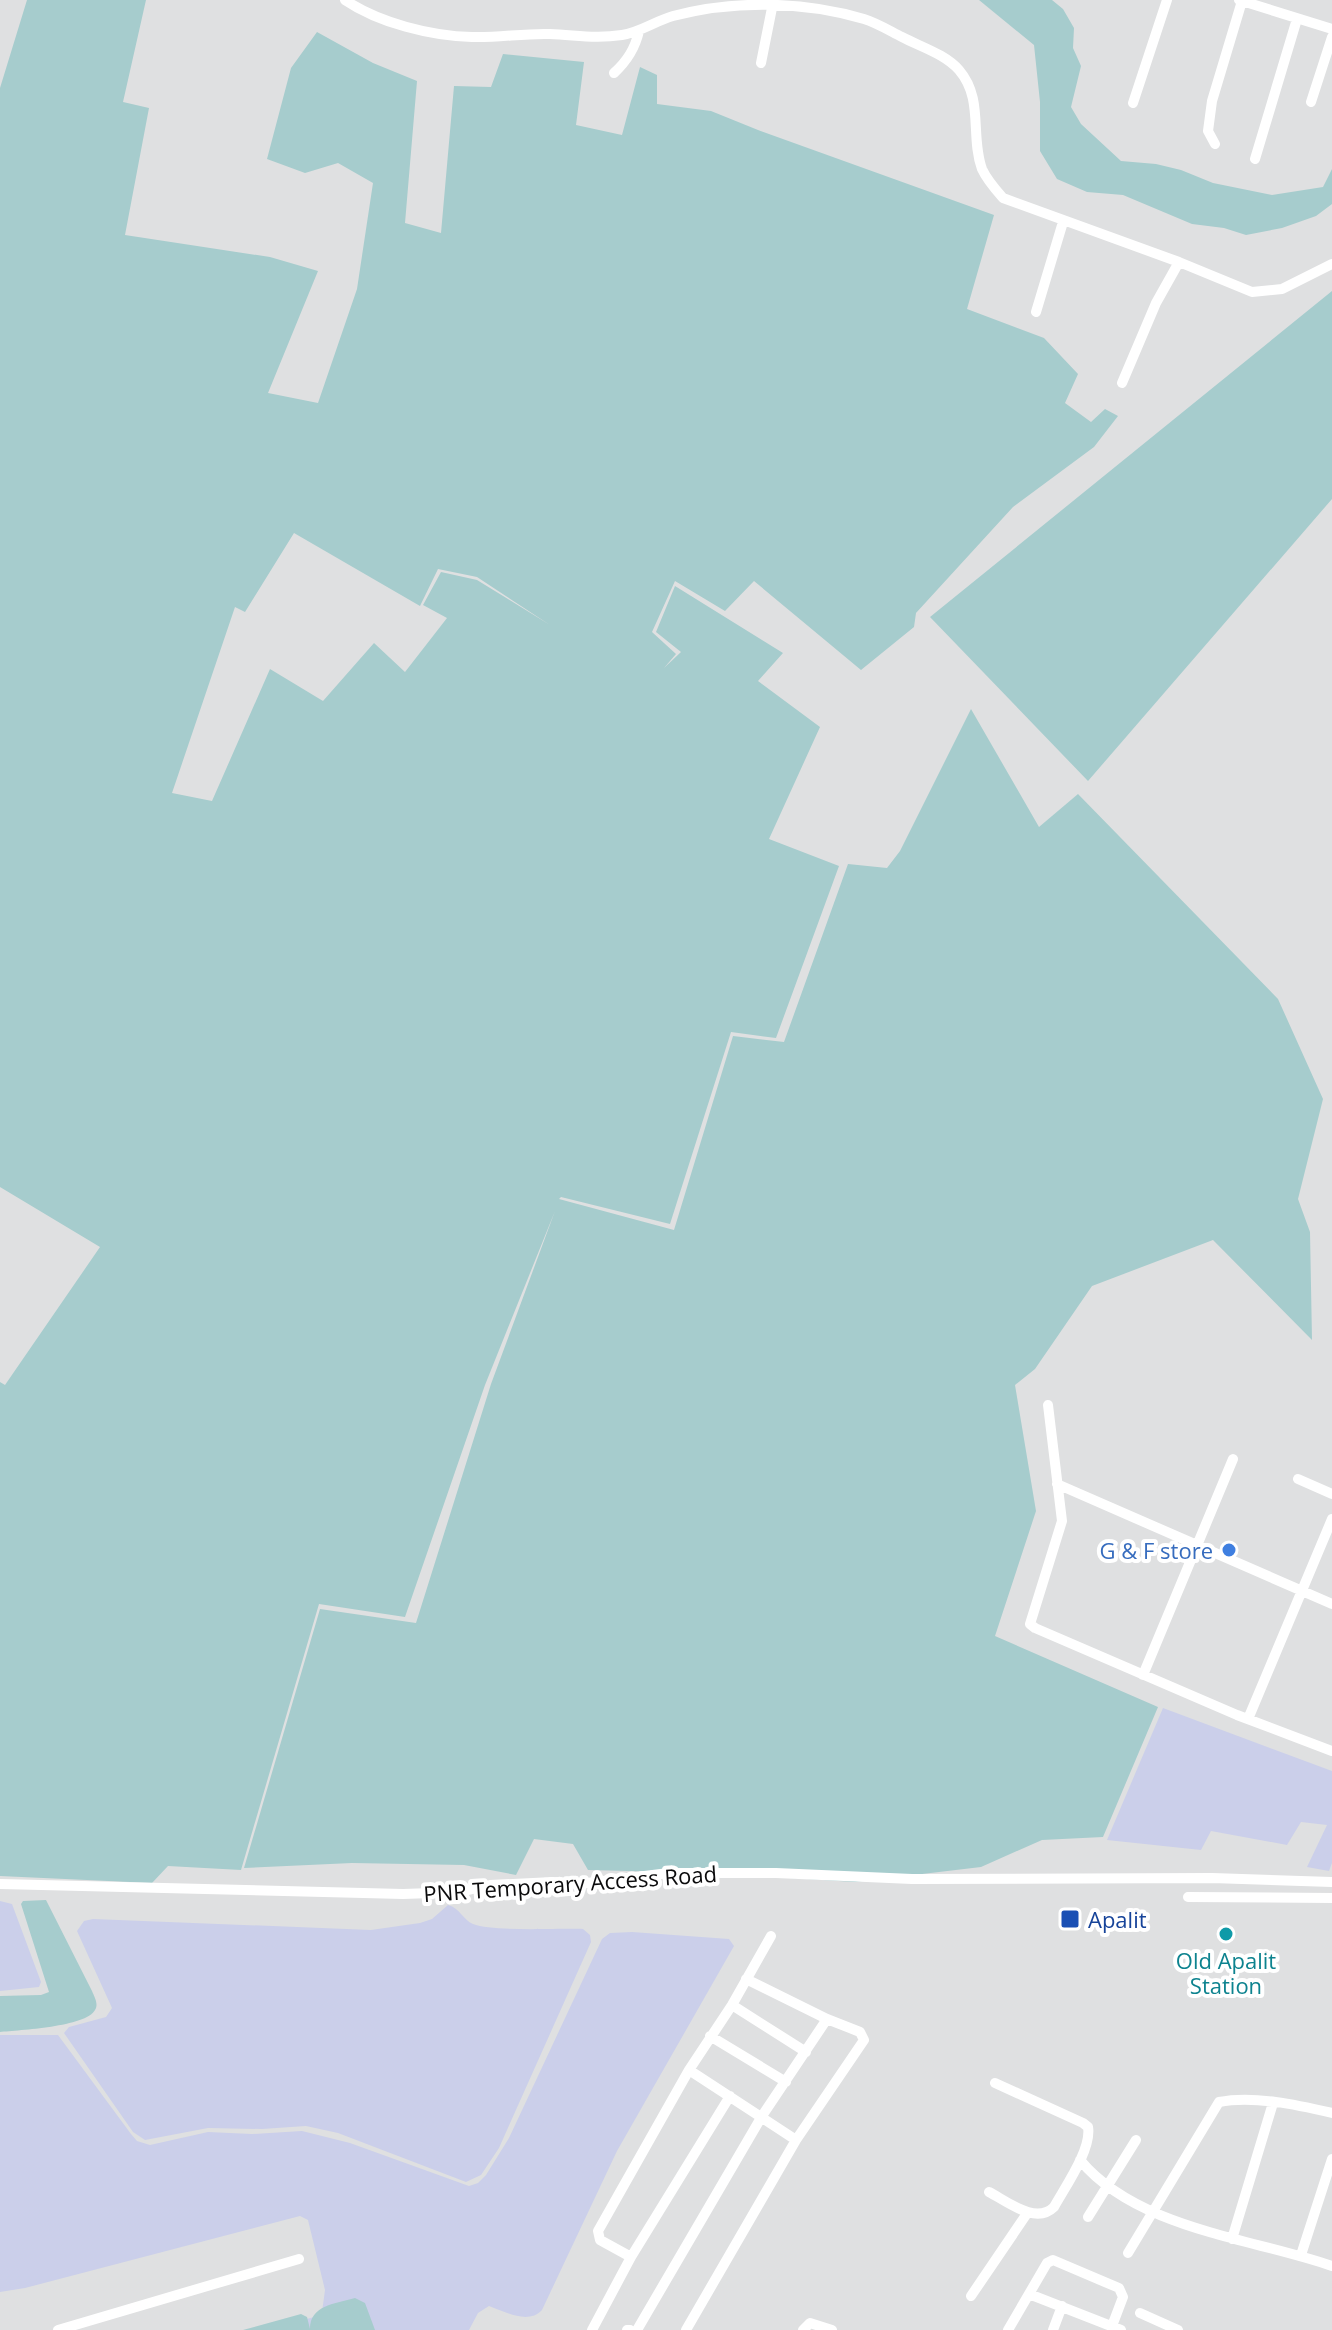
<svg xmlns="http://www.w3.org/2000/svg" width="1332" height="2330" font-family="'Open Sans',sans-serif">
<rect width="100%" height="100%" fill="#dfe0e1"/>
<!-- green -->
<path fill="#cbcfea" d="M1163,1708L1332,1771V1863L1329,1871L1307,1867L1327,1825L1301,1822L1287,1845L1211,1831L1201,1850L1107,1840Z
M0,1901L12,1904L41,1982L39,1987L0,1991Z
M448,1905C460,1908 463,1920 473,1924C493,1932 558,1928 583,1929L590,1935L591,1942L499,2148L481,2175L466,2182L338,2133L306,2126L262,2129L208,2128L145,2140L133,2132L64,2033L69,2027L106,2017L112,2008L77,1931L84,1921L93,1919L371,1930L420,1923L432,1919Z
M632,1932L729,1939L734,1946L617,2151L542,2310C528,2325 506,2312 489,2306L478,2313L469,2330H256L315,2317L322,2312L325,2290L308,2220L300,2216L25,2288L0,2292V2035H58L131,2134L137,2141L150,2145L208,2132L252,2134L302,2131L350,2143L469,2186L478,2183L486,2175L509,2138L602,1939L610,1933Z"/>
<!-- water -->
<path fill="#a6cccd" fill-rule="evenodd" d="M27,0H146L123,102L149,108L125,235L270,257L318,271L268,393L318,403L357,289L373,183L338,163L305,173L267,159L291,68L317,32L373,63L417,81L405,223L441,233L454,86L491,87L503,54L584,62L576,125L622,135L640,67L657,75V104L711,111L758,130L994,215L967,309L1044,338L1078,374L1065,403L1091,422L1105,409L1118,416L1094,447L1013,507L916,613L914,627L861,670L754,581L725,611L675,581L652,632L676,654L664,668L681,652L656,632L675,586L783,653L758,681L820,727L769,839L839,866L776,1038L731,1032L670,1224L561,1197L559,1199L674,1230L733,1036L784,1042L848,864L887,868L900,851L971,709L1039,827L1078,794L1278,999L1323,1099L1298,1199L1310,1232L1312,1340L1213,1240L1092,1286L1035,1369L1015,1385L1036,1511L995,1636L1158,1707L1103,1837L1042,1840L981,1867L855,1882L712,1873L588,1870L573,1844L534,1839L516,1875L464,1865L352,1863L244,1868L320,1609L416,1623L491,1384L555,1211L485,1385L405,1617L319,1604L241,1870L168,1866L152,1883L0,1876V1382L5,1385L100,1247L0,1187V88ZM294,533L420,606L438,569L477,577L550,625L477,580L441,572L423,605L447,618L405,672L374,643L323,701L270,669L212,801L172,793L235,607L245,612Z
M979,0H1052L1063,9L1074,28L1073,48L1081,66L1071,107L1081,124L1121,161L1156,164L1181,170L1213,183L1272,195L1323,187L1332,169V204L1316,216L1282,228L1246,235L1224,228L1192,224L1123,195L1087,192L1057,179L1040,151V102L1034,45Z
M1332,291V499L1088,781L930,617Z
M46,1900L92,1991C94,1996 99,2004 95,2010C86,2027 19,2030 0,2032V1996L41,1995L49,1992L21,1904L23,1901Z
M355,2298L365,2303L375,2330H243L301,2314L307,2317L310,2329C310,2305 335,2304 355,2298Z"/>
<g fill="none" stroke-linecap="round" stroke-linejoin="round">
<!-- street -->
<path stroke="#fff" stroke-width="10" d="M345,0C379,23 431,36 472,37C498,38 524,33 550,34C577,35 595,39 622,35C641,32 655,21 673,16C734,0 803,1 864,19C877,23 890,31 902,37C921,47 945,54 959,70C984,99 970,136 982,169C987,180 995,189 1003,198L1179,262L1252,292L1282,289L1332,264
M1239,0L1332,29
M761,63L773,3
M614,73C627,61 635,49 639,31
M1311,102L1332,37
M1133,103L1167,0
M1215,144L1208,131L1212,101L1242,1
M1255,159L1297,19
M1036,312L1063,222
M1122,383L1156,303L1179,262
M1048,1405L1062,1521L1030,1624L1035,1628L1237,1715L1332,1751
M1298,1479L1332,1494
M1057,1484L1332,1604
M1143,1675L1233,1459
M1248,1719L1332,1519
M0,1884L403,1894L460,1892L490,1885L553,1882L579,1884L669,1873H776L912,1879L1212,1878L1332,1882
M1188,1897L1332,1898
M732,2005L806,2052
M710,2036L786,2082
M689,2070L796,2140
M1080,2160C1137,2229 1252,2238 1332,2266
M989,2192C1008,2202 1036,2225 1054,2207C1065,2187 1092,2149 1088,2127L1083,2123L995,2083
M1088,2217L1136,2140
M1232,2239L1273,2103
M1128,2253L1219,2102C1253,2095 1298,2105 1332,2113
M1301,2255L1332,2159
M631,2257L600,2240L598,2231L689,2070L732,2005L771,1936
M1029,2294L1121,2330
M971,2296L1028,2212
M1140,2313L1178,2330
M58,2330L299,2259
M592,2330L631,2257L730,2096
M627,2330H630
M637,2330L762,2116L827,2019
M686,2330L796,2140L864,2040L860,2032L827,2019L746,1979
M803,2330L810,2323L832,2330
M1008,2330L1047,2263L1053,2260L1119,2288L1123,2297L1112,2326
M1053,2330L1062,2306"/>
</g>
<!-- markers -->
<circle fill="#3f7fe0" stroke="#fff" stroke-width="3" cx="1229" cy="1550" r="8"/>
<rect fill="#1a4fb4" stroke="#fff" stroke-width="3" x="1060" y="1909" width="20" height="20" rx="4"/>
<circle fill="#0f9aa8" stroke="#fff" stroke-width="3" cx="1226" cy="1934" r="8"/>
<g text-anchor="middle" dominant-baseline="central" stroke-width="8" stroke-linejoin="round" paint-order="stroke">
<!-- shop labels -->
<g font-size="22" fill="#366cbe" stroke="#fff" text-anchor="end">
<text x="1213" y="1550">G &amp; F store</text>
</g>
<!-- street labels -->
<g font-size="22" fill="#0b0b0c" stroke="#fff">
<text transform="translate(570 1883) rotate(-4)">PNR Temporary Access Road</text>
</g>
<!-- transit labels -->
<g font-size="22" fill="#164399" stroke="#fff" text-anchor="start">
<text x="1088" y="1919">Apalit</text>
</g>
<!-- culture labels -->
<g font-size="22" fill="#0d838f" stroke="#fff">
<text x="1226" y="1960">Old Apalit<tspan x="1226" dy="25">Station</tspan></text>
</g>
</g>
</svg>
